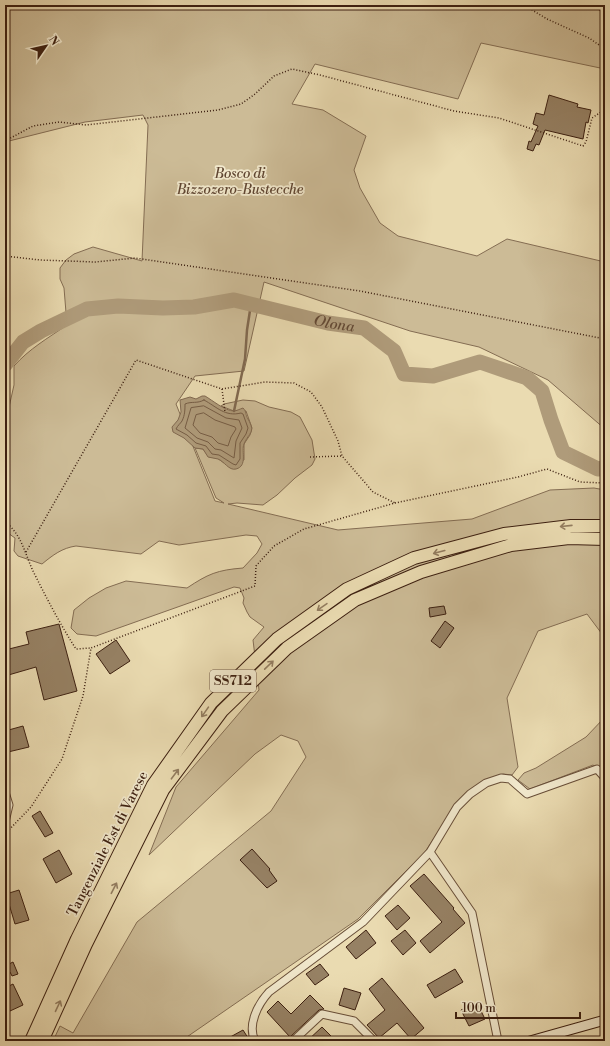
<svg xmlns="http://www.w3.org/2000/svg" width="610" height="1046" font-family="'Libre Bodoni',serif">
<rect width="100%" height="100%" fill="#eadbb1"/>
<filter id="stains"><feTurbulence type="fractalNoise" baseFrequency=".005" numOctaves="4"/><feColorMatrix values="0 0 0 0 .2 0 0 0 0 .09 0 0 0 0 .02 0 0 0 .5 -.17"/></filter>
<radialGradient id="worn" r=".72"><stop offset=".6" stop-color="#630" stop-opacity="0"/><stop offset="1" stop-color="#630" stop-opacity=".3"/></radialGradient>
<!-- green -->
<path fill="#ccbb96" stroke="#846d53" d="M5,5H605V69L481,43L458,99L315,64L292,104L323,110L366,136L354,170L360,188L380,223L398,236L477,256L507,239L605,262V429L548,380L479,347L410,331L264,282L244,371L195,376L176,404L215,501L224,503L216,498L195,448L203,449L209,457L217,458L224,463L244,460V444L250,435L252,428L246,411H234L221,406L224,404L243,400L255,401L269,407L291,412L300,417L312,440L315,459L312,465L295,478L277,495L263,505L237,503L228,504L338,530L472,519L550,490L594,488L605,490V635L602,634L587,614L538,631L507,698L518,767L512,775L503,774L486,780L455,806L425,852L358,919L181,1041H53L60,1026L73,1033L137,922L271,811L306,757L298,741L281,735L255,754L149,855L176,787L259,690L253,640L264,627L250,617L247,612L243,603L244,598L240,588L234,587L96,636L77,634L71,628L74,610L89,598L106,588L126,581L187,588C208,574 217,570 243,568L257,553L262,544L257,536L246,535L179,545L159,541L141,554L76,546C62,548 53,555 42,564L18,556L14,551L15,538L5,531V425L14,385V366C29,349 48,338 67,325L64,288L60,279V268L66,260L74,254L93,247L142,261L148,125L143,115L85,122L5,142Z
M605,717V773L593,765L530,789L518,780L524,773L536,768L586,737Z"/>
<!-- water -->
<path fill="#af9b7a" stroke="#816950" d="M202,396H205C212,400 225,411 234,411C236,411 240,409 243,408C247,412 245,414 248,419C256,433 249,432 244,444C241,451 248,466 236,469C229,471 224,461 218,459C215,458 211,458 208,457L203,449L195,448L184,438L173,432L172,427L178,420L181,412L180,400L190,397L196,399Z"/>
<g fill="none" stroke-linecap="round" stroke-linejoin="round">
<!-- shore -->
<path stroke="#765d45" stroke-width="1" d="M204,400C217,407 225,417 241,413L243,414L248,428L246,434L240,443V459L236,465L233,464L219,455L212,454L206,446L196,443L187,435L176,429C178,425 180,424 182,421C185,415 185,409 185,404C192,401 197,404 204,400Z
M204,406L226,418L239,420L242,428L236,441L234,458L221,450L215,449L208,442L197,438L185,428L191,408Z
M204,413L215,420L235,427L236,429L231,437L228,446L218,443L212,437L200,433L193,425L196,415Z"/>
<!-- stream -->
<path stroke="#816950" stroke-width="2.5" d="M234,411L245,359L247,330L251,304"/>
<!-- river -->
<path stroke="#af9b7a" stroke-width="15" id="s1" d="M5,365L23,342L41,331L87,309L118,306L163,308L194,307L234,300L328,323L364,328L394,351L404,374L433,376L480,362L527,378L542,391L551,420L563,452L598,469L605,468"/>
</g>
<!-- building -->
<path fill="#968164" stroke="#3c1f10" d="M549,95L578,104L577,107L591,110L588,123L586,122L583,139L545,130L539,145L536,144L533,151L527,149L529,141L531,142L538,126L533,124L536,113L544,115Z
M444,606L446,614L430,617L429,608Z
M445,621L454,628L440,648L431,641Z
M59,624L77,691L44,700L36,667L5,676V650L29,644L26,632Z
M116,640L130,661L110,674L96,654Z
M23,726L29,747L8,752L5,742V731Z
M40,811L53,833L45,837L32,816Z
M252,849L270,869L269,870L277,881L267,888L240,860Z
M59,850L72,874L56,883L43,859Z
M424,874L454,908L453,909L465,923L430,953L420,941L442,922L410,886Z
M19,890L29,920L15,924L6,894Z
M398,905L410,918L397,930L385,916Z
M366,930L376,943L356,959L346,947Z
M405,930L416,943L403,955L391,941Z
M13,962L18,974L12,976L10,972L5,974V966Z
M320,964L329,975L315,985L306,974Z
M455,969L463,982L435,998L427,985Z
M382,978L424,1028L411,1039L397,1023L379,1038L367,1025L385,1010L369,989Z
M13,984L23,1005L10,1011L5,999V988Z
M344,988L361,993L355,1010L339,1005Z
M310,995L324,1009L319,1010L290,1037L267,1012L278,1001L291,1014Z
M477,1003L485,1019L469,1026L461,1010Z
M322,1027L332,1037L327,1041H307Z
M243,1030L250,1041H223Z"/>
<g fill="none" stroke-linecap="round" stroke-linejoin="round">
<defs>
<path id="street" d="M5,792L9,805L5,822
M430,852L472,913L498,1041
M559,1033L565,1041
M255,1041C247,1025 258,1004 269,992L363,922L430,852L457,807L470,794L486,783L501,778L510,779L527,794L597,769L605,778
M293,1041L322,1014L354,1021L374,1041"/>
<path id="secondary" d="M530,1041L605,1020"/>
<path id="highway" d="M31,1041L77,939L153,785L211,703L277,639L347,589L414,558L504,534L571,526H605
M42,1041L86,944L163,790L222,711L287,648L355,600L421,572L511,545L569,538L605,539"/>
</defs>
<!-- street casing -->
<use href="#street" stroke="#684e38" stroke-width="9"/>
<!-- secondary casing -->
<use href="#secondary" stroke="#3c1f10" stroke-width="11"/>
<!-- highway casing -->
<use href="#highway" stroke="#3c1f10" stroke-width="14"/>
<!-- path -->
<path stroke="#3c1f10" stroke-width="1.5" stroke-dasharray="1 2" stroke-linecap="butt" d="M524,5L547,19L589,38L605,49
M588,5L605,12
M5,141L33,126L59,122L86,125L218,110L241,104L255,94L274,76L292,69L320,75L454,111L499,118L583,146L586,142L592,118L601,112L605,111
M5,256L40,260L95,262L135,258L360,291L605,339
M222,389L225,412
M310,457L342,456
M5,522C22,534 25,555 34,573C47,599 60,624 76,649L91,648
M26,552L136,360L222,389L265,382L294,383L311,392L322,407L338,441L342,456L373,492L395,503
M602,763L605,759
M5,834L31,807L62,759L83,696L91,648L255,586L256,566L274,546L304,529L395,503L518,477L547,469L580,482L605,483"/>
<!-- street -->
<use href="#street" stroke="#f1e8cc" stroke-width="7"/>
<!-- secondary -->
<use href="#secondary" stroke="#f1e8cc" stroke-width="9"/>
<!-- highway -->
<use href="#highway" stroke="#eadbb1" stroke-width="12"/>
</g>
<!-- one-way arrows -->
<defs><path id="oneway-shaft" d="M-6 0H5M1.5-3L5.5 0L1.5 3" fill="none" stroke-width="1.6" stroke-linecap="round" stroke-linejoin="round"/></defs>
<g stroke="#937d60">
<use href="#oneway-shaft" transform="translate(566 526) rotate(174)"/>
<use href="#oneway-shaft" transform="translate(439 552) rotate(165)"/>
<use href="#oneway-shaft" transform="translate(322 607) rotate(145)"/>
<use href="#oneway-shaft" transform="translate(269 665) rotate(-44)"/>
<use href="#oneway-shaft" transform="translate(205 712) rotate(125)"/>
<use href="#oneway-shaft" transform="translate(175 774) rotate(-53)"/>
<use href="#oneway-shaft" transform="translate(114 888) rotate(-63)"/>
<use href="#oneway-shaft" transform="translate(58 1006) rotate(-65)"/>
</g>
<g text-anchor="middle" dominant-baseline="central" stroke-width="3.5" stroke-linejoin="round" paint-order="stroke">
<!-- shield labels -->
<rect fill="#f1e8cc" stroke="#725b48" stroke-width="1" x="210" y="670" width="46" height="22" rx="3"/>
<g font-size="13" font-weight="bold" fill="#3c1f10">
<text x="233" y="681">SS712</text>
</g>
<!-- park labels -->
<g font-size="14" font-style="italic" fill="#604632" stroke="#f1e8cc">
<text x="240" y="174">Bosco di<tspan x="240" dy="16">Bizzozero-Bustecche</tspan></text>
</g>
<!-- street labels -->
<g font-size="14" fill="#3c1f10" stroke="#f1e8cc">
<text transform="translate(108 844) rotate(-63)">Tangenziale Est di Varese</text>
</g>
<!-- water labels -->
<g font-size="15" font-style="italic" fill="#644a35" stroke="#f1e8cc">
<text stroke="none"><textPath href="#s1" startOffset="352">Olona</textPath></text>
</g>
</g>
<!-- margin -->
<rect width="610" height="1046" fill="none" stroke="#eadbb1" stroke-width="20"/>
<rect x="6" y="6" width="598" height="1034" fill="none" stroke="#3c1f10" stroke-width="2"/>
<rect x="10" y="10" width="590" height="1026" fill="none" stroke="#3c1f10"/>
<!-- north arrow -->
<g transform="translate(46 46) rotate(56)" stroke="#f1e8cc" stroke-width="3" paint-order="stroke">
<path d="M0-3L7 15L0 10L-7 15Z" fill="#3c1f10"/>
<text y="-6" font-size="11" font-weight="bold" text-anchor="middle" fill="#3c1f10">N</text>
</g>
<!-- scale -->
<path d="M456 1012v6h124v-6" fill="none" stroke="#3c1f10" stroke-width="2"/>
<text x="462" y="1012" font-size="12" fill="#3c1f10" stroke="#f1e8cc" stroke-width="3" paint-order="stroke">100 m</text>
<rect width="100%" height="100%" filter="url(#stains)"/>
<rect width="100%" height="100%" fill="url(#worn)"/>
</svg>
